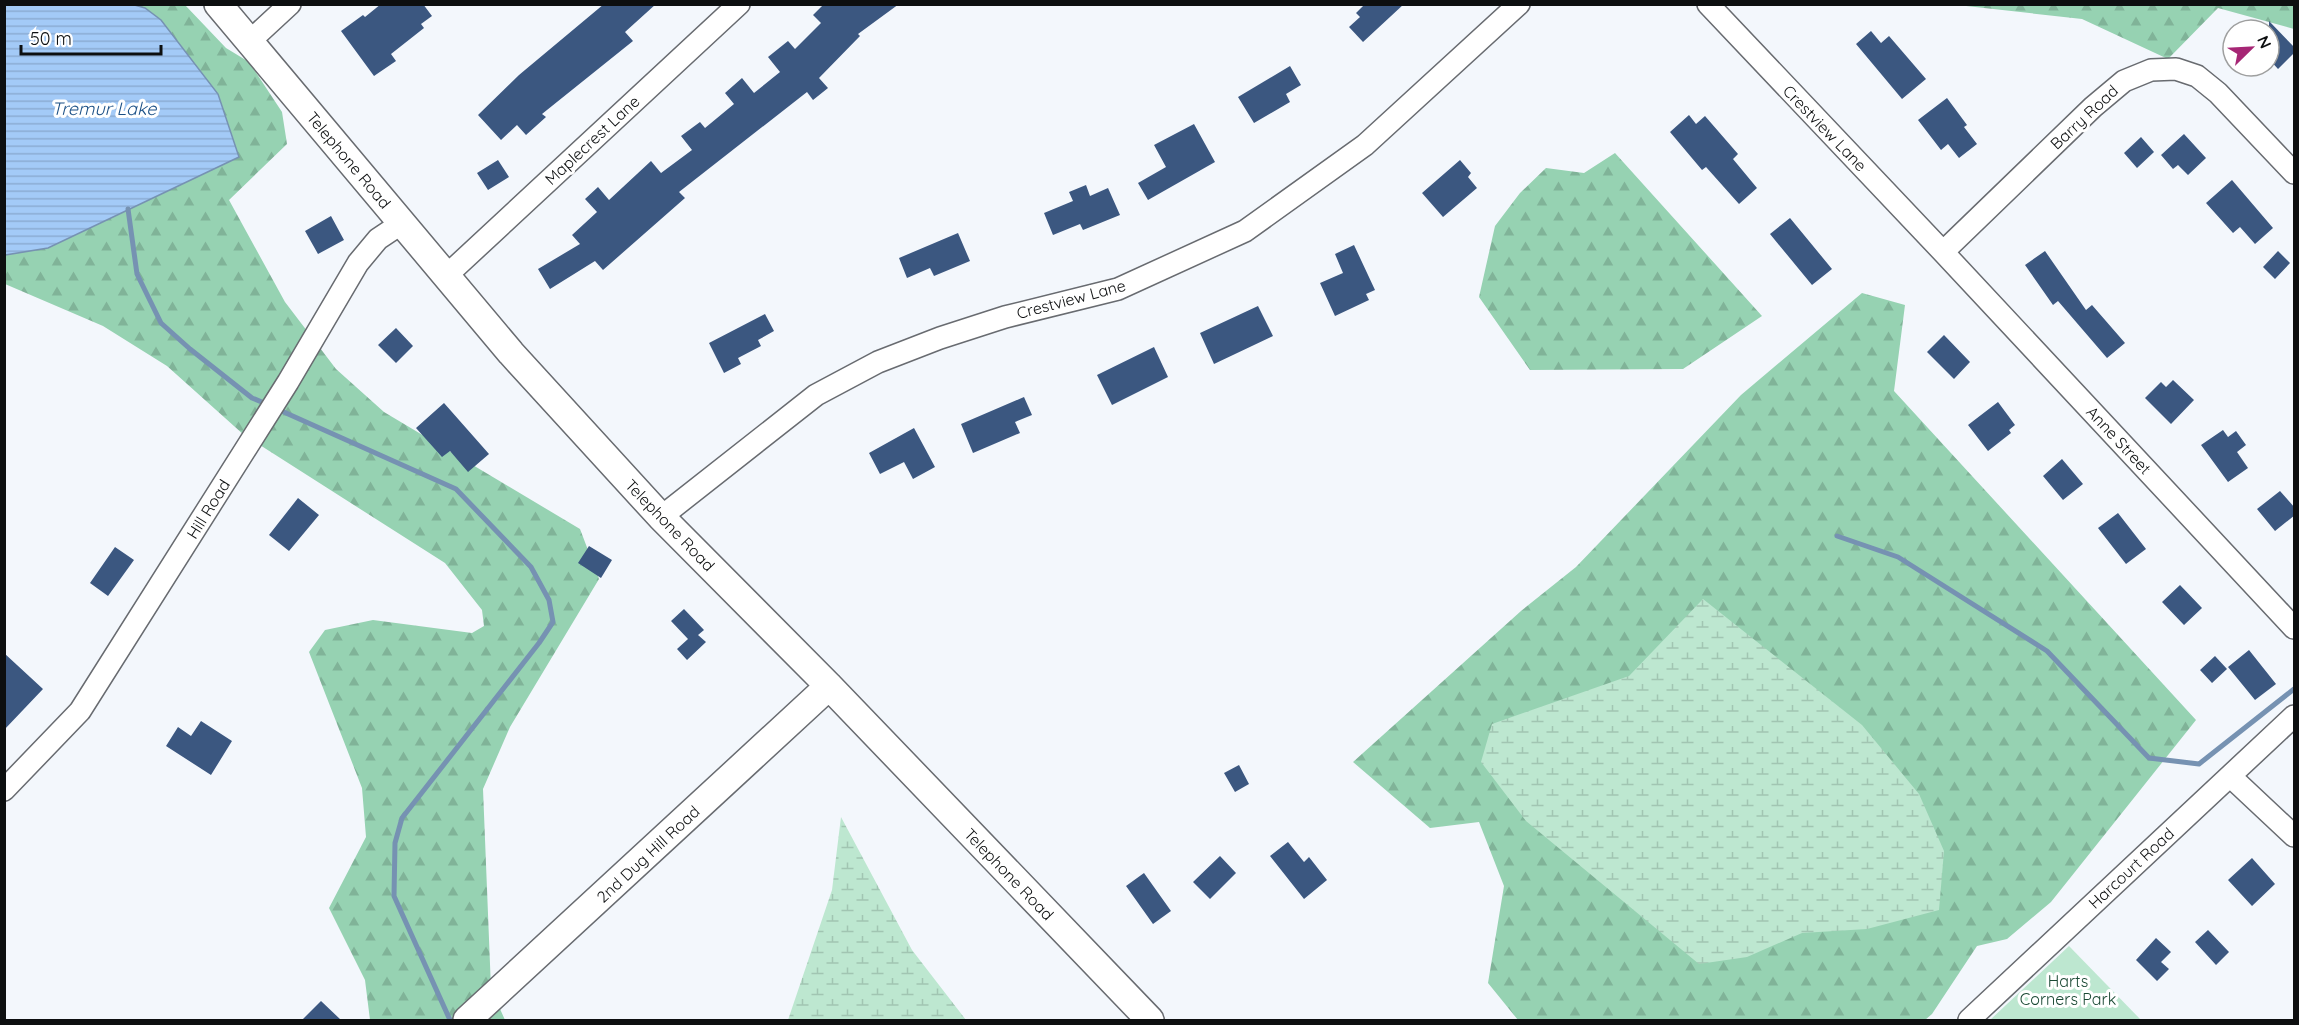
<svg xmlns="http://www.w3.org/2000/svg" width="2299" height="1025" font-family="Quicksand,sans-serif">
<defs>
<pattern id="forest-firs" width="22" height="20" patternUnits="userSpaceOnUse" patternTransform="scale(1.5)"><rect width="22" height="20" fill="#96d2b2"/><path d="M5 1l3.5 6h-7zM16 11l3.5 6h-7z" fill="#80b398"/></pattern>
<pattern id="wetland-marsh" width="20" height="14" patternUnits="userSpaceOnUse" patternTransform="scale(1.5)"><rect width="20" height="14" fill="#bde7d0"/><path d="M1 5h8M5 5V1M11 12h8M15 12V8" fill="none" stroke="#a1c5b2"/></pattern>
<pattern id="water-rules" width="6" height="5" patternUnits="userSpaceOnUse" patternTransform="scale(1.5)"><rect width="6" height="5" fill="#a3caf7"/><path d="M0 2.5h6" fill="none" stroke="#8bacd3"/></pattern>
</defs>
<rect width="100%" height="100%" fill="#f3f7fc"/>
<!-- forest -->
<path fill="url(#forest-firs)" d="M131,5H185L226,48L249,62L282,112L287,144L229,200L285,302L336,369L384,412L580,529L599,579L510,727L483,789L491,989L505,1020H370L365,980L329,908L366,837L362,788L309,652L325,630L373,620L472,633L484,626L482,610L445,563L244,435L167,366L103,326L5,284L4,255L48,248L128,209L145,8Z
M1957,5H2294V29L2218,8L2168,59L2082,19Z
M1615,153L1762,316L1683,369L1530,370L1479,297L1495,226L1520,193L1546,168L1584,173Z
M1862,293L1905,305L1894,391L2196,720L2051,902L2007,939L1977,946L1932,1014L1925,1020H1518L1488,983L1504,886L1479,822L1430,828L1353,762L1521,611L1576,567L1741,395Z"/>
<!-- wetland -->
<path fill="url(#wetland-marsh)" d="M1703,599L1862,725L1919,794L1944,851L1939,910L1867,929L1802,933L1747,957L1699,964L1526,821L1481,762L1492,724L1629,676Z
M841,817L912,950L966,1020H788L832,890Z"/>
<!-- park -->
<path fill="#bde7d0" d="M2069,946L2141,1020H1990Z"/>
<!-- water -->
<path fill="url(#water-rules)" stroke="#7692b2" stroke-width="1.5" d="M131,4L145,8L161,20L218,94L239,157L48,248L5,255V5Z"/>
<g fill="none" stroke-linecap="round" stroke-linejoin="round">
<!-- stream -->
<path stroke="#7692b2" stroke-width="5" d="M128,209L137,274L161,323L190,349L252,398L269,405
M277,409L456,489L531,567L549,600L553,622L539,643L402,818L395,843L394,896L450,1020
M1837,536L1898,557L2047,651L2149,758L2199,764L2294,689"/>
</g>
<!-- building -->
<path fill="#3b5780" d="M381,4H423L432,16L421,24L424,28L391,54L396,61L374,76L341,31L363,15L365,17Z
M604,4H656L625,32L633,41L542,114L546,117L526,135L517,125L501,140L478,115L519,75Z
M824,4H899L858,34L860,36L819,78L828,88L813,100L807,92L679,192L685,198L603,270L595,261L550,289L538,269L580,244L572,235L597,212L585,199L598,187L609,200L651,161L661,173L692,150L681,136L700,122L705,128L734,104L725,93L742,78L754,93L780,72L768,57L788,41L795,49L821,23L813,15Z
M1365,4H1404L1363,42L1349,27L1360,17L1356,13Z
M2269,21L2295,48V52L2278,69L2269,59Z
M1871,31L1881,43L1889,36L1926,79L1902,99L1856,44Z
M1290,66L1301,85L1286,94L1290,102L1254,123L1238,97Z
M1947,98L1967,125L1964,127L1977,144L1959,158L1948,144L1941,150L1918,120Z
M1689,115L1696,124L1705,116L1738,154L1733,159L1757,188L1739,204L1706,167L1702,170L1670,132Z
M1194,124L1215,162L1148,200L1138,183L1166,167L1154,145Z
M2184,134L2206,158L2188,175L2178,165L2173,169L2161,155Z
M2141,137L2154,152L2137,168L2124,153Z
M498,160L509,177L488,190L477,173Z
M1460,160L1471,173L1468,177L1477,188L1443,217L1422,193Z
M2232,180L2273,228L2255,244L2240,227L2233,233L2206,203Z
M1086,185L1090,196L1108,188L1120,215L1083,230L1080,224L1053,235L1044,213L1073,201L1069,192Z
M331,216L344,240L318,254L305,231Z
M1790,218L1832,269L1812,285L1770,234Z
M958,233L970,261L934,276L930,268L907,278L899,258Z
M1354,245L1375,290L1366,294L1369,300L1335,316L1320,283L1343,273L1335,254Z
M2045,251L2086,310L2092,305L2125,343L2107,358L2058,301L2053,305L2025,265Z
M2278,251L2290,263L2275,279L2263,267Z
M1258,306L1273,336L1214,364L1200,333Z
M765,314L774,331L758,340L761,346L738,358L741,364L724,373L709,343Z
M396,328L413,346L396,363L378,345Z
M1944,335L1970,362L1954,379L1927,352Z
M1154,347L1168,377L1112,405L1097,375Z
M2173,380L2194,400L2171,424L2145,398L2161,382L2166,387Z
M1024,397L1032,415L1015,422L1020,433L973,453L961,424Z
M1998,402L2015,425L2009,430L2011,433L1988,451L1968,425Z
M444,403L489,454L468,472L450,451L442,457L416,428Z
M914,428L935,467L913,479L904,462L880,474L869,453Z
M2223,430L2228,437L2236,431L2246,445L2237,452L2248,468L2228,482L2201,445Z
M2062,459L2083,484L2063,500L2043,476Z
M2280,491L2295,508V515L2275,531L2257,509Z
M298,498L319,515L289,551L269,535Z
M2118,513L2146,549L2126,564L2098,528Z
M589,546L612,560L601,578L578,563Z
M115,547L134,560L108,596L90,583Z
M2180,585L2202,608L2184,625L2162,602Z
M684,609L704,630L698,635L706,642L687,660L677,649L688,639L671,621Z
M2249,650L2276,684L2255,700L2228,667Z
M4,653L43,689L4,730Z
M2215,656L2227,669L2212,683L2200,670Z
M201,721L232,741L211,775L166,746L178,727L191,736Z
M1239,765L1249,784L1235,792L1224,773Z
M1288,842L1304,862L1309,857L1327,880L1304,899L1270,856Z
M1220,856L1236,873L1210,899L1193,882Z
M2252,858L2275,884L2252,906L2228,880Z
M1144,873L1171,911L1153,924L1126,886Z
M2208,930L2229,952L2216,965L2195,942Z
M2156,938L2171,952L2161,962L2169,969L2157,981L2136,960Z
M321,1001L341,1020H302Z"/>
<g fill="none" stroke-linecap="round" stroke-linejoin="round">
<defs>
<path id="minor" d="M1708,4L1943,252L2294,628
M250,41L290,4
M1943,252L2093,107L2124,81L2151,70L2176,69L2197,76L2218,93L2294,173
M446,276L739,4
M661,517L816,395L878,362L940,338L1005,317L1118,289L1245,231L1365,145L1519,4
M2230,776L2294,836
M4,790L80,711L288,382L358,263L378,239L402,223
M1969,1020L2294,716"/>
<path id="tertiary" d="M218,4L511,353L661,517L829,686L1150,1020
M467,1020L829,686"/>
</defs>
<!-- minor casing -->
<use href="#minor" stroke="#686b70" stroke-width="24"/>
<!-- tertiary casing -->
<use href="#tertiary" stroke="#686b70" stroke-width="30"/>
<!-- minor -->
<use href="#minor" stroke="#fff" stroke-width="21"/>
<!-- tertiary -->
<use href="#tertiary" stroke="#fff" stroke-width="27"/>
</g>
<g text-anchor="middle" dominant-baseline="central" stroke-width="6" stroke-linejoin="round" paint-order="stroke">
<!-- street labels -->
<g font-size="16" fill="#0d0f10" stroke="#fff">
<text transform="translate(2084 117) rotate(-43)">Barry Road</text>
<text transform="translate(1825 128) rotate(46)">Crestview Lane</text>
<text transform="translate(592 140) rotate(-43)">Maplecrest Lane</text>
<text transform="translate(349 160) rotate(50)">Telephone Road</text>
<text transform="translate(1071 299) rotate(-15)">Crestview Lane</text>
<text transform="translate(2119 440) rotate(47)">Anne Street</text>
<text transform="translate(208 509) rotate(-58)">Hill Road</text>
<text transform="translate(670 525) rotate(46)">Telephone Road</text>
<text transform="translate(648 854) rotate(-43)">2nd Dug Hill Road</text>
<text transform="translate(2131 868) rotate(-43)">Harcourt Road</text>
<text transform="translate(1009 874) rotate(46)">Telephone Road</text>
</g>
<!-- park labels -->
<g font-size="16" fill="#1a4934" stroke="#fff">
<text x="2068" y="981">Harts<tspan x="2068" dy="18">Corners Park</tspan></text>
</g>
<!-- water labels -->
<g font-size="18" font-style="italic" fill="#1b5086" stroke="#fff">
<text x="104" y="108">Tremur Lake</text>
</g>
</g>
<!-- border -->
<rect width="2299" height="1025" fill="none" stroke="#0d0f10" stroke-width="12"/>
<!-- north arrow -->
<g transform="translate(2251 48) rotate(66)"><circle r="28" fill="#ffffff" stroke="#9e9f9f" stroke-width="1.5"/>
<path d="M0-4.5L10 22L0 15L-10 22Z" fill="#a62675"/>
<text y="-9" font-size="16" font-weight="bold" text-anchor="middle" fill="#0d0f10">N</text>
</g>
<!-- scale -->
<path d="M21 45v9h140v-9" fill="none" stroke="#0d0f10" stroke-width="3"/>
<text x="30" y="45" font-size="18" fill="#0d0f10" stroke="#ffffff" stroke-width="4.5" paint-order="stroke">50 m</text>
</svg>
